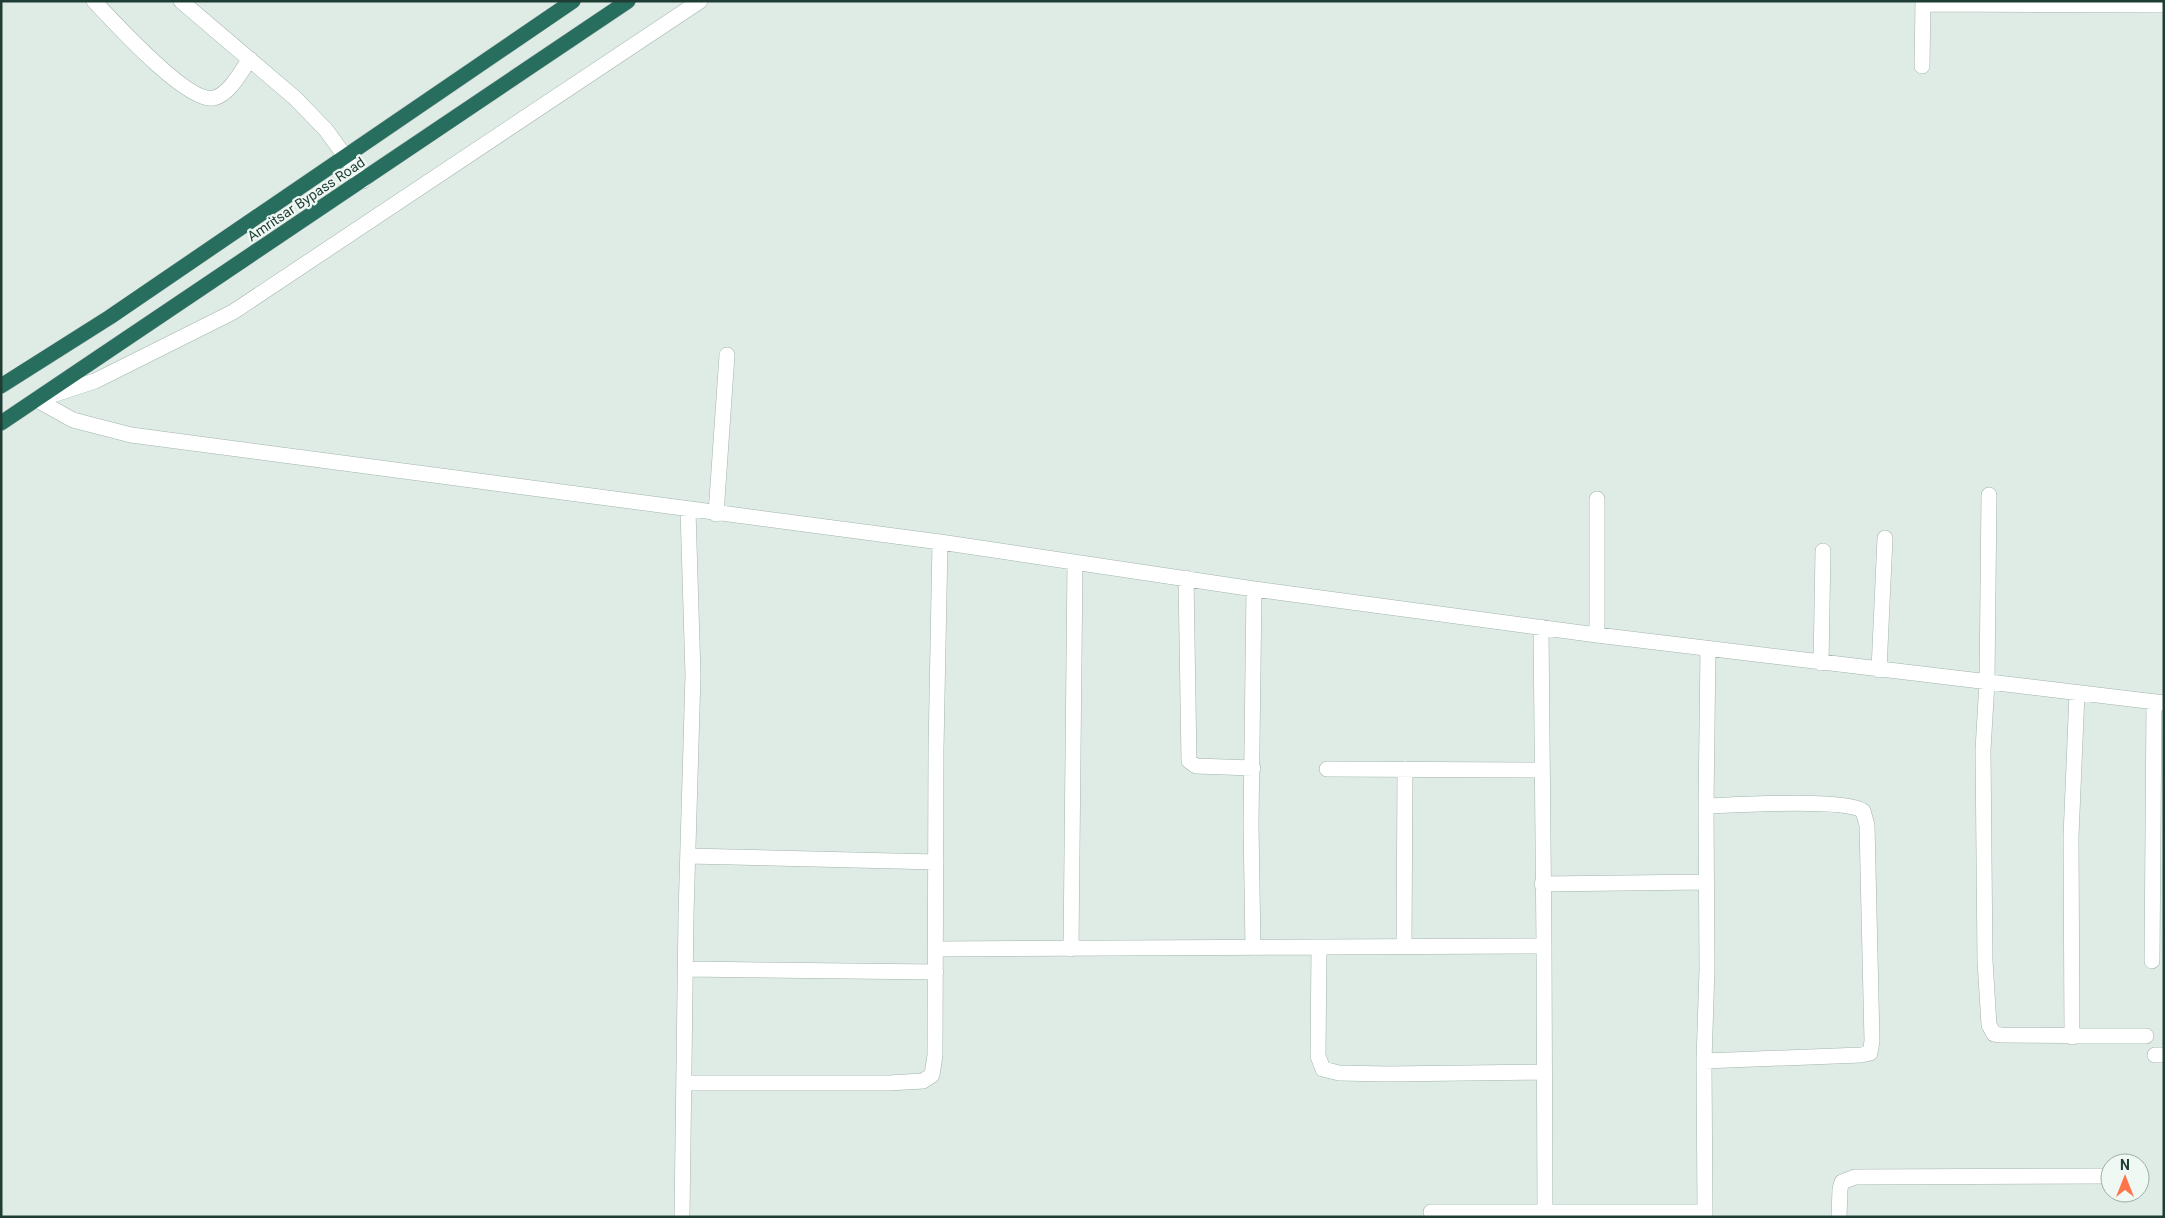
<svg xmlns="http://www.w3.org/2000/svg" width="2165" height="1218" font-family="Roboto,sans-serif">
<rect width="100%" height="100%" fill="#dfece6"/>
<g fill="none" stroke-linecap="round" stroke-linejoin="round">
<defs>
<path id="minor" d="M94,1C113,21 188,104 214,98C230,94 241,71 250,59
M181,1L295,98L326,130L363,181
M1923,4L2164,5
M1922,66L1923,1
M40,399L95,381L233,312L700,1
M37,400L73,420L131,435L940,542L1254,589L1597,635L2164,703
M1989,495L1987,682L1983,750L1985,961L1989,1025L1994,1034L2001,1035L2146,1036
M1597,499V635
M716,514L727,355
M1186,578L1189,761L1196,766L1253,768
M1541,627L1544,946
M1821,663L1823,551
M1879,670L1885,538
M1327,769L1541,770
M688,856L936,862
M1542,884L1706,882
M1404,947L1405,769
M1253,948L1251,825L1254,589
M936,949L1544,946L1545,1212
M1071,949L1075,563
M1319,949L1318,1056L1323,1069L1339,1073L1387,1074L1544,1072
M2152,961L2154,702
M685,969L936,972
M2072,1037L2071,837L2077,693
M2155,1055H2164
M1704,1061L1861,1055L1870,1053L1872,1041L1867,825L1863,811C1845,798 1734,805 1706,806
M684,1083H889L923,1081L932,1075L935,1055L936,749L940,542
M1431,1212H1705V1217
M1705,1212L1704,1061L1707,969L1706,806L1708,649
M682,1217L686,915L693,675L688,510
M1839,1217L1840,1189L1842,1182L1855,1177L2110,1176"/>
<path id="highway" d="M1,386L110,317L573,1
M1,423L628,1"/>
</defs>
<!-- minor casing -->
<use href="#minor" stroke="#a1b4ad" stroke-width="16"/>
<!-- highway casing -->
<use href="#highway" stroke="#c0c9c6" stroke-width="16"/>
<!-- minor -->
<use href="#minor" stroke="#fff" stroke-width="15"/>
<!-- highway -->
<use href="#highway" stroke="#276e5e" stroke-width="15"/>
</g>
<g text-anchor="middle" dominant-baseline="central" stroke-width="4.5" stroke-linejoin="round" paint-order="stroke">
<!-- street labels -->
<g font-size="14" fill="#1e3e35" stroke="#f0f8f4">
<text transform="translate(306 199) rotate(-34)">Amritsar Bypass Road</text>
</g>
</g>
<!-- border -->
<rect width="2165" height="1218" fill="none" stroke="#1e3e35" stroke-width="5"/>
<!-- north arrow -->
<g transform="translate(2125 1178)"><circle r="24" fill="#f0f8f4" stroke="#9caea8"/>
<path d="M0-4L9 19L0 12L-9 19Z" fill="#ff744a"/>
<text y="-8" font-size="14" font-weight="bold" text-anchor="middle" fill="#1e3e35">N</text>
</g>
</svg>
